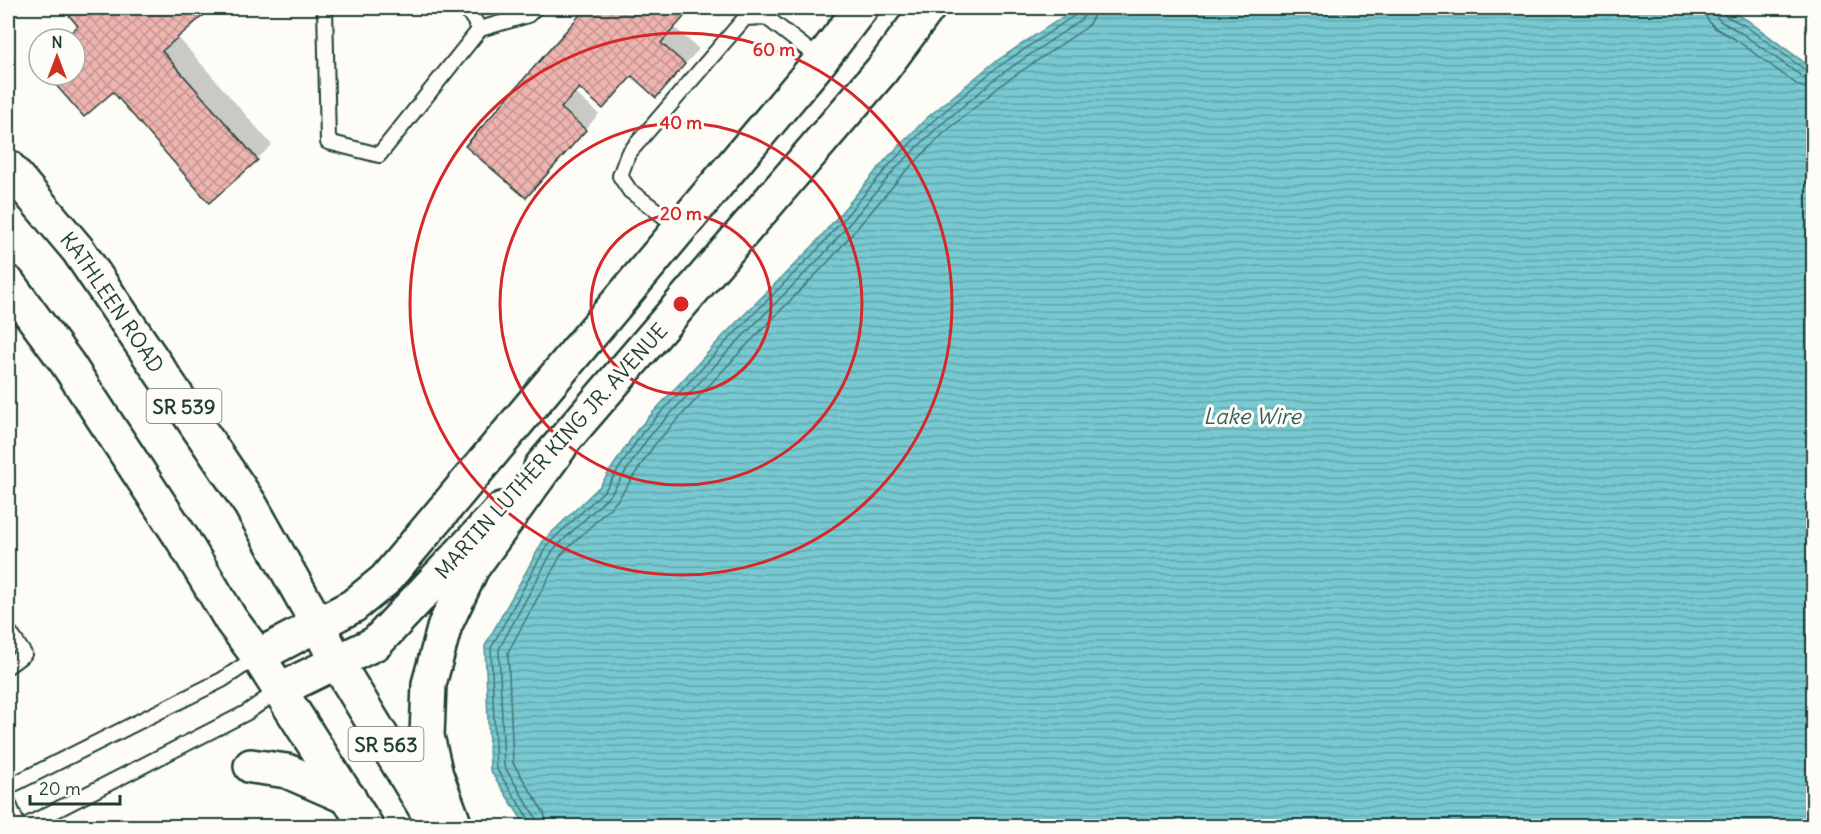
<svg xmlns="http://www.w3.org/2000/svg" width="1821" height="834" font-family="Delius,sans-serif">
<defs>
<pattern id="water-rules" width="6" height="5" patternUnits="userSpaceOnUse" patternTransform="scale(1.5)"><rect width="6" height="5" fill="#78c9d1"/><path d="M0 2.5h6" fill="none" stroke="#62a4aa"/></pattern>
<pattern id="building-cross-hatch" width="8" height="8" patternUnits="userSpaceOnUse" patternTransform="scale(1.5)"><rect width="8" height="8" fill="#efb4b0"/><path d="M0 0l8 8M0 8l8-8" fill="none" stroke="#c19490"/></pattern>
</defs>
<rect width="100%" height="100%" fill="#fdfcf7"/>
<filter id="ink" filterUnits="userSpaceOnUse"><feTurbulence type="fractalNoise" baseFrequency=".0167" numOctaves="2"/><feDisplacementMap in="SourceGraphic" scale="12" xChannelSelector="R" yChannelSelector="G"/><feConvolveMatrix kernelMatrix="1 2 1 2 8 2 1 2 1" color-interpolation-filters="sRGB"/></filter>
<g filter="url(#ink)">
<!-- water -->
<path fill="url(#water-rules)" stroke="#549192" stroke-width="1.5" d="M1076,8H1723L1747,20L1813,69V826H526L490,770L485,646L543,541L600,486L637,430L724,335L813,246L887,158L928,117L992,64Z"/>
<!-- shadow -->
<path fill="#0003" d="M74,8H210L177,36L272,145L257,159L114,90L49,75H75V39H63L79,25L69,13Z
M588,8H692L675,28L699,49L656,96L633,75L580,87L575,93L599,114L526,196L468,146Z"/>
<g fill="none" stroke-linecap="round" stroke-linejoin="round">
<!-- shore -->
<path stroke="#437573" stroke-width="1.5" d="M1705,8L1707,19L1715,28L1735,39L1799,86L1814,90
M1714,8L1715,15L1720,21L1740,32L1804,78L1814,81
M1721,8L1724,15L1744,25L1808,72L1814,73
M530,826V821L496,768L491,648L547,545L605,490L642,433L729,339L817,250L892,162L933,121L995,69L1075,15L1078,8
M538,826L536,818L504,766L499,649L553,550L610,495L648,438L734,345L823,255L897,167L938,127L1000,75L1081,20L1085,14L1086,8
M547,826L544,813L513,763L508,652L561,555L617,501L655,444L741,351L829,261L904,173L944,133L1005,82L1087,27L1093,17L1095,8"/>
</g>
<!-- building -->
<path fill="url(#building-cross-hatch)" stroke="#1f3d34" stroke-width="1.5" d="M73,8H212L162,51L258,160L209,203L113,92L84,117L47,75H75V39H63L78,26L67,13Z
M586,8H688L690,10L661,43L685,64L656,98L632,76L603,109L579,88L561,108L586,130L526,198L465,146Z"/>
<g fill="none" stroke-linecap="round" stroke-linejoin="round">
<defs>
<path id="service" d="M325,8L328,142L379,155L480,29L466,8
M480,29L528,15L535,8
M680,228L630,191L620,176L628,154L745,18L766,17L821,60
M8,630L24,654L8,666
M8,787L222,680L258,656
M8,802L18,826
M25,826L246,713L279,690"/>
<path id="secondary" d="M541,467L882,70L928,8
M258,656L353,606L385,580L821,60L861,8
M279,690L376,643L502,509"/>
<g id="primary">
<path id="s1" d="M8,167L78,250L250,504L318,625L336,661L436,826"/>
<path d="M8,283L67,363L183,540L231,620L258,656L366,826"/>
<path d="M251,766L287,771L349,798"/>
<path d="M455,826L436,775L427,736L429,684L445,625L472,568L560,447"/>
</g>
</defs>
<!-- service casing -->
<use href="#service" stroke="#1f3d34" stroke-width="18"/>
<!-- secondary casing -->
<use href="#secondary" stroke="#1f3d34" stroke-width="38"/>
<!-- primary casing -->
<use href="#primary" stroke="#1f3d34" stroke-width="38"/>
<!-- service -->
<use href="#service" stroke="#fdfcf7" stroke-width="14"/>
<!-- secondary -->
<use href="#secondary" stroke="#fdfcf7" stroke-width="33"/>
<!-- primary -->
<use href="#primary" stroke="#fdfcf7" stroke-width="33"/>
</g>
</g>
<!-- distance rings -->
<g fill="none" stroke="#d62828" stroke-width="3">
<circle cx="681" cy="304" r="90"/>
<circle cx="681" cy="304" r="181"/>
<circle cx="681" cy="304" r="271"/>
</g>
<g text-anchor="middle" dominant-baseline="central" stroke-width="6" stroke-linejoin="round" paint-order="stroke">
<!-- shield labels -->
<g fill="#fdfcf7" stroke="#62766e" stroke-width="1.5">
<rect x="146.5" y="389" width="75" height="34" rx="4.5"/>
<rect x="348.5" y="727" width="75" height="34" rx="4.5"/>
</g>
<g font-size="20" font-weight="bold" fill="#1f3d34">
<text x="184" y="406">SR 539</text>
<text x="386" y="744">SR 563</text>
</g>
<!-- street labels -->
<g font-size="21" fill="#1f3d34" stroke="#fdfcf7">
<text stroke="none"><textPath href="#s1" startOffset="171">KATHLEEN ROAD</textPath></text>
<text transform="translate(551 451) rotate(-48)">MARTIN LUTHER KING JR. AVENUE</text>
</g>
<!-- water labels -->
<g font-size="22" font-style="italic" fill="#35605b" stroke="#fdfcf7">
<text x="1252" y="416">Lake Wire</text>
</g>
</g>
<circle cx="681" cy="304" r="9" fill="#d62828" stroke="#fdfcf7" stroke-width="3"/>
<g font-size="18" text-anchor="middle" font-weight="bold" fill="#d62828" stroke="#fdfcf7" stroke-width="6" stroke-linejoin="round" paint-order="stroke">
<text x="774" y="56">60 m</text>
<text x="681" y="129">40 m</text>
<text x="681" y="220">20 m</text>
</g>
<!-- margin -->
<rect width="1821" height="834" fill="none" stroke="#fdfcf7" stroke-width="30"/>
<rect x="15" y="15" width="1791" height="804" fill="none" stroke="#1f3d34" stroke-width="2" filter="url(#ink)"/>
<!-- north arrow -->
<g transform="translate(57 57)"><circle r="28" fill="#fdfcf7" stroke="#a4b0a9" stroke-width="1.5"/>
<path d="M0-4.5L10 22L0 15L-10 22Z" fill="#c8321e"/>
<text y="-9" font-size="16" font-weight="bold" text-anchor="middle" fill="#1f3d34">N</text>
</g>
<!-- scale -->
<path d="M30 795v9h90v-9" fill="none" stroke="#1f3d34" stroke-width="3"/>
<text x="39" y="795" font-size="18" fill="#1f3d34" stroke="#fdfcf7" stroke-width="4.5" paint-order="stroke">20 m</text>
</svg>
